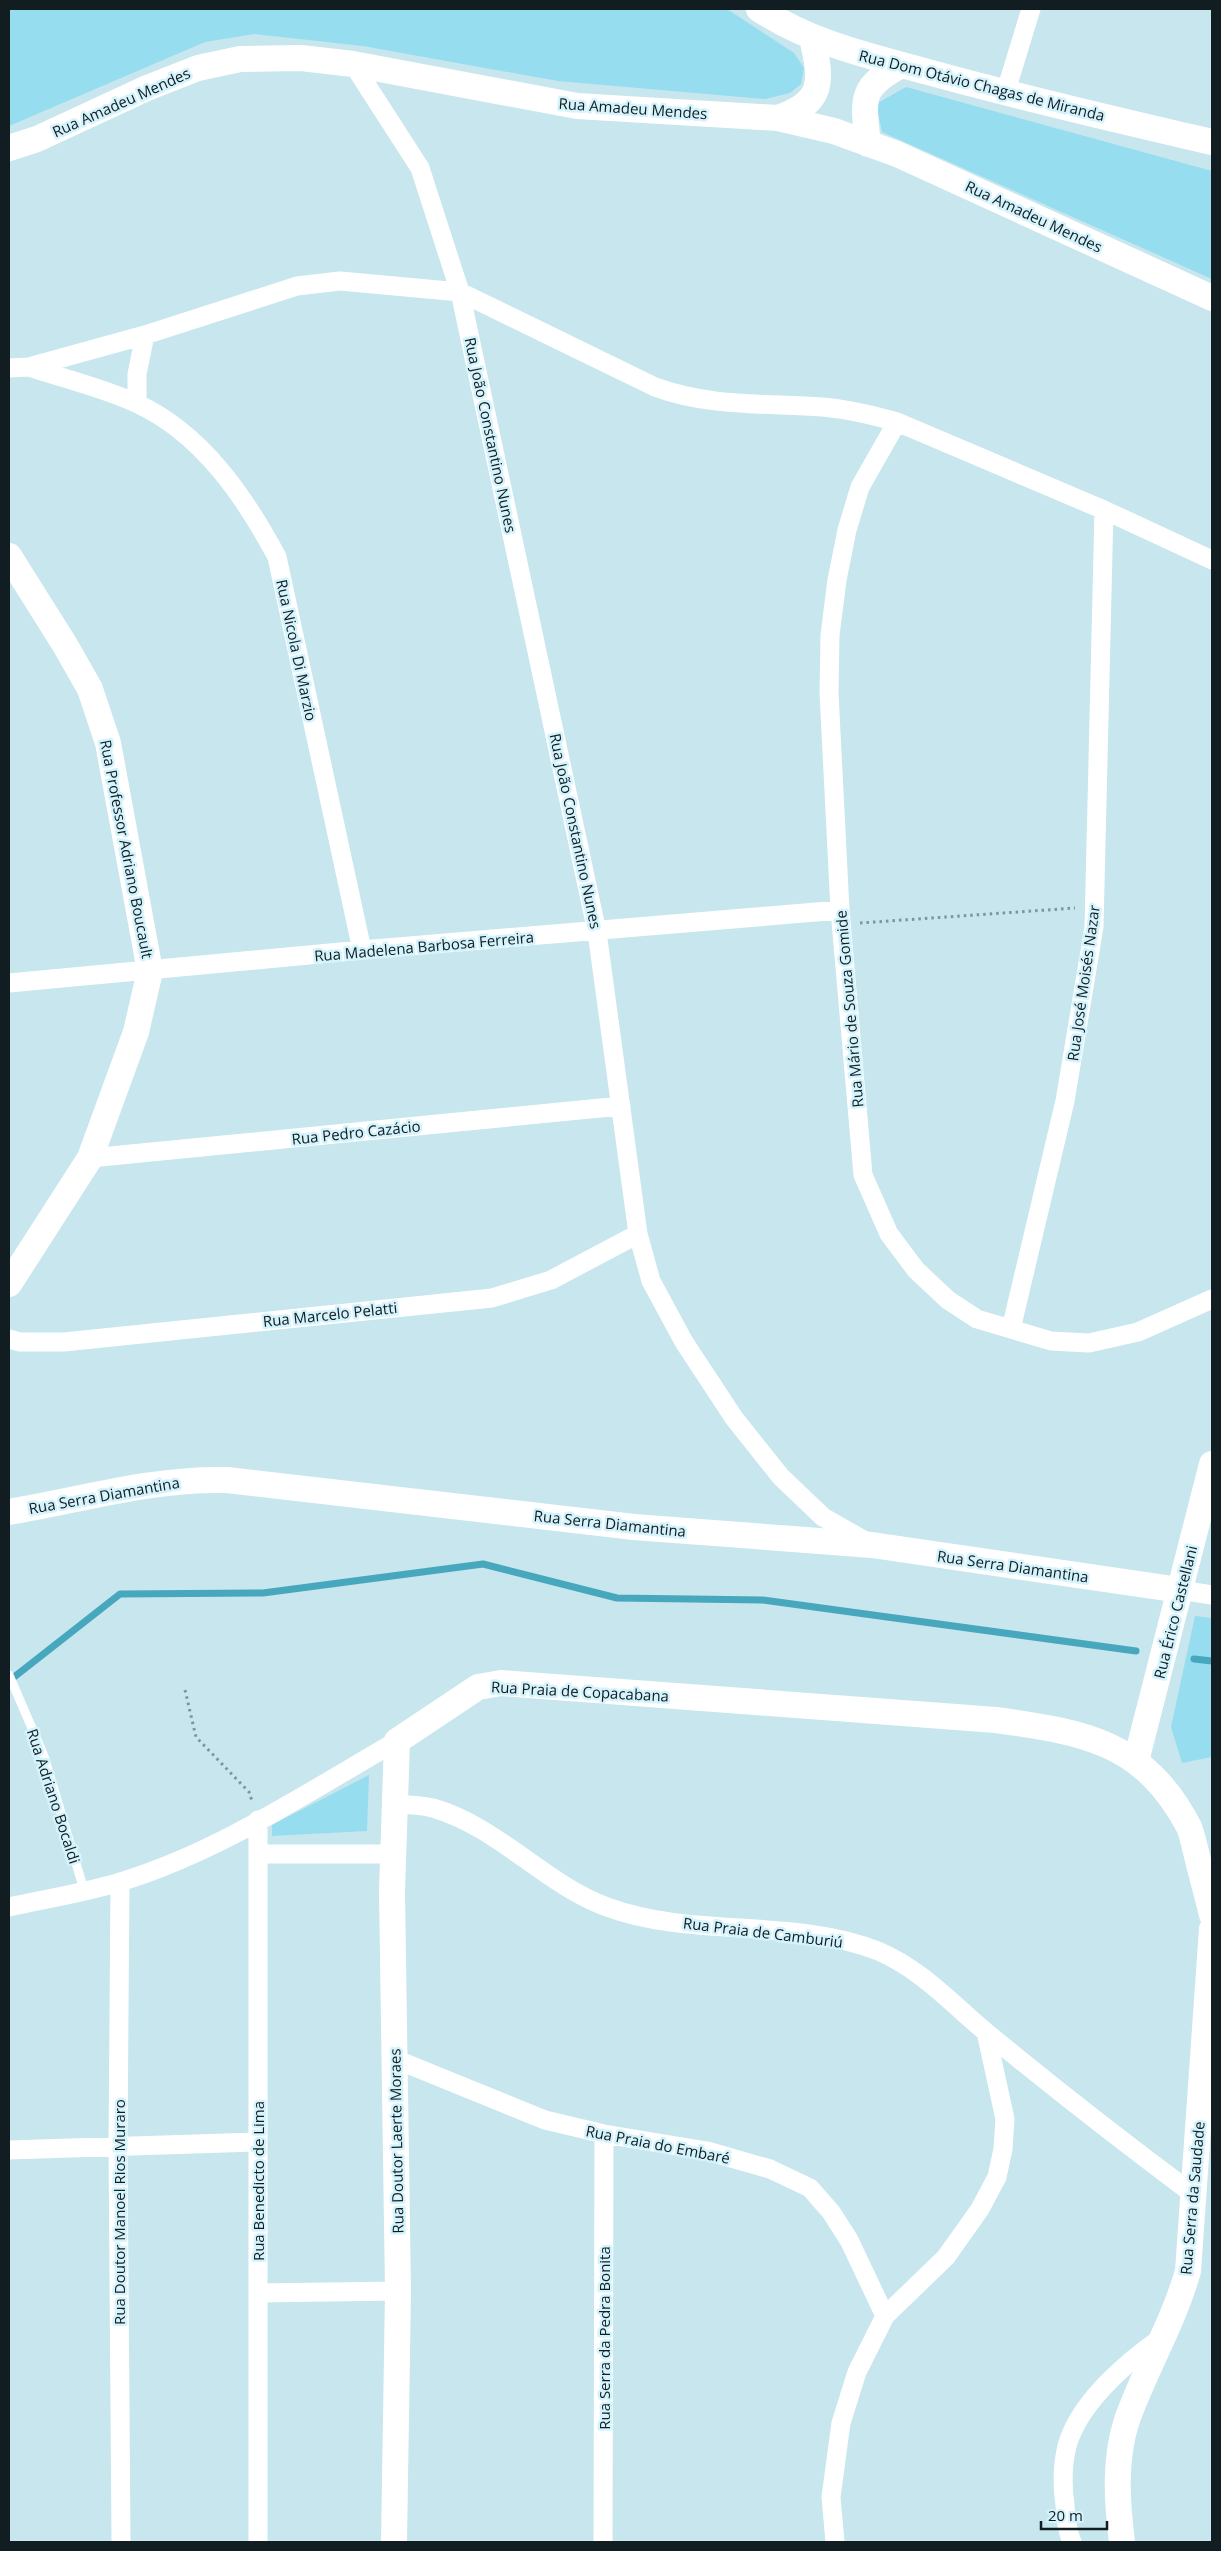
<svg xmlns="http://www.w3.org/2000/svg" width="1221" height="2551" font-family="'Open Sans',sans-serif">
<rect width="100%" height="100%" fill="#c7e6ee"/>
<!-- green -->
<path fill="#96ddef" d="M9,9H727L794,53L804,68L801,84L790,93L765,99L558,81L363,46L254,34L205,42L9,126Z
M906,87L1212,171V279L882,132L876,104Z
M1195,1616L1212,1618V1757L1182,1763L1171,1727Z
M369,1775L367,1831L272,1836V1825Z"/>
<g fill="none" stroke-linecap="round" stroke-linejoin="round">
<!-- stream -->
<path stroke="#47a7bd" stroke-width="7" d="M1194,1659L1212,1661
M9,1681L120,1594L263,1593L483,1564L617,1598L763,1600L1136,1651"/>
<!-- path -->
<path stroke="#7e959b" stroke-width="3" stroke-dasharray="2.5 4" stroke-linecap="butt" d="M860,923L1075,908
M185,1690L196,1737L249,1792L252,1801"/>
<!-- lane -->
<path stroke="#fff" stroke-width="9" d="M9,1675L44,1756L84,1890"/>
<!-- street -->
<path stroke="#fff" stroke-width="19" d="M353,64L420,168L460,292L597,932L638,1234L651,1281L684,1342L734,1418L781,1477L823,1517L867,1542
M1005,94L1031,9
M29,367C65,379 104,388 138,404C202,434 245,497 277,557L362,950
M9,368L29,367L145,335L297,286L340,281L460,292L655,387C709,407 765,403 822,407C848,409 872,415 897,422L1104,510L1212,560
M137,403V374L145,335
M897,422L860,487L847,530L837,580L830,635L829,693L840,910L863,1175L889,1234L916,1270L948,1300L977,1319L1051,1341L1089,1343L1138,1332L1212,1299
M9,983L362,950L840,910
M90,1158L621,1106
M1011,1329L1065,1101L1094,927L1104,510
M9,1339L20,1342H64L492,1298L551,1280L638,1234
M1180,1590L1212,1595
M396,1804C408,1805 421,1805 433,1808C499,1827 544,1884 607,1907C694,1939 792,1917 878,1951C921,1969 952,2004 987,2033C1054,2088 1123,2142 1193,2194
M259,1854H392
M120,1882L118,2146L121,2542
M9,1907C45,1899 84,1893 120,1882C219,1852 308,1792 397,1741
M395,2059L545,2120L604,2134L707,2151L770,2169L810,2188L831,2212L849,2240L885,2316
M9,2150L258,2142
M258,2293L398,2291
M258,2542V1820
M603,2542L604,2134
M835,2542L831,2497L841,2423L857,2372L885,2316L946,2257L980,2209L997,2177L1003,2149L1005,2119L986,2032
M1072,2542C1067,2531 1066,2518 1065,2505C1062,2485 1062,2457 1070,2437C1085,2398 1128,2361 1161,2338"/>
<!-- secondary -->
<path stroke="#fff" stroke-width="26" d="M759,9C811,43 869,56 928,72C1022,98 1117,120 1212,142
M778,118C825,102 822,81 812,38
M868,144C863,99 859,87 902,65
M9,148L37,139L147,88L198,68L240,59L301,58L353,64L577,106L778,118L834,131L897,154L1212,298
M9,556L65,645L90,689L108,743L150,971L136,1032L90,1158L9,1284
M9,1512C81,1500 153,1478 227,1480L634,1527L872,1545L1180,1590
M1136,1761L1212,1464
M394,2542L398,2291L392,1891L397,1741L478,1687L501,1683L996,1720C1083,1732 1144,1741 1189,1827C1192,1834 1194,1844 1196,1852C1201,1873 1207,1894 1212,1915
M1122,2542C1117,2502 1114,2459 1127,2420C1145,2369 1173,2324 1188,2271L1212,1929"/>
</g>
<g text-anchor="middle" dominant-baseline="central" stroke-width="5" stroke-linejoin="round" paint-order="stroke">
<!-- street labels -->
<g font-size="15" fill="#111d20" stroke="#d4f3fc">
<text transform="translate(982 85) rotate(14)">Rua Dom Otávio Chagas de Miranda</text>
<text transform="translate(121 102) rotate(-24)">Rua Amadeu Mendes</text>
<text transform="translate(633 108) rotate(4)">Rua Amadeu Mendes</text>
<text transform="translate(1034 216) rotate(25)">Rua Amadeu Mendes</text>
<text transform="translate(491 435) rotate(78)">Rua João Constantino Nunes</text>
<text transform="translate(297 650) rotate(78)">Rua Nicola Di Marzio</text>
<text transform="translate(576 831) rotate(78)">Rua João Constantino Nunes</text>
<text transform="translate(127 849) rotate(79)">Rua Professor Adriano Boucault</text>
<text transform="translate(424 946) rotate(-5)">Rua Madelena Barbosa Ferreira</text>
<text transform="translate(1083 983) rotate(-82)">Rua José Moisés Nazar</text>
<text transform="translate(849 1009) rotate(-95)">Rua Mário de Souza Gomide</text>
<text transform="translate(356 1132) rotate(-6)">Rua Pedro Cazácio</text>
<text transform="translate(330 1314) rotate(-6)">Rua Marcelo Pelatti</text>
<text transform="translate(104 1495) rotate(-10)">Rua Serra Diamantina</text>
<text transform="translate(610 1523) rotate(6)">Rua Serra Diamantina</text>
<text transform="translate(1013 1566) rotate(8)">Rua Serra Diamantina</text>
<text transform="translate(1175 1612) rotate(-76)">Rua Érico Castellani</text>
<text transform="translate(580 1691) rotate(3)">Rua Praia de Copacabana</text>
<text transform="translate(54 1796) rotate(72)">Rua Adriano Bocaldi</text>
<text transform="translate(763 1932) rotate(7)">Rua Praia de Camburiú</text>
<text transform="translate(396 2141) rotate(-91)">Rua Doutor Laerte Moraes</text>
<text transform="translate(658 2144) rotate(11)">Rua Praia do Embaré</text>
<text transform="translate(258 2181) rotate(-90)">Rua Benedicto de Lima</text>
<text transform="translate(1192 2198) rotate(-85)">Rua Serra da Saudade</text>
<text transform="translate(119 2212) rotate(-90)">Rua Doutor Manoel Rios Muraro</text>
<text transform="translate(604 2338) rotate(-90)">Rua Serra da Pedra Bonita</text>
</g>
</g>
<!-- border -->
<rect width="1221" height="2551" fill="none" stroke="#111d20" stroke-width="20"/>
<!-- scale -->
<path d="M1041 2521v8h66v-8" fill="none" stroke="#111d20" stroke-width="2.5"/>
<text x="1048" y="2521" font-size="15" fill="#111d20" stroke="#d4f3fc" stroke-width="4" paint-order="stroke">20 m</text>
</svg>
